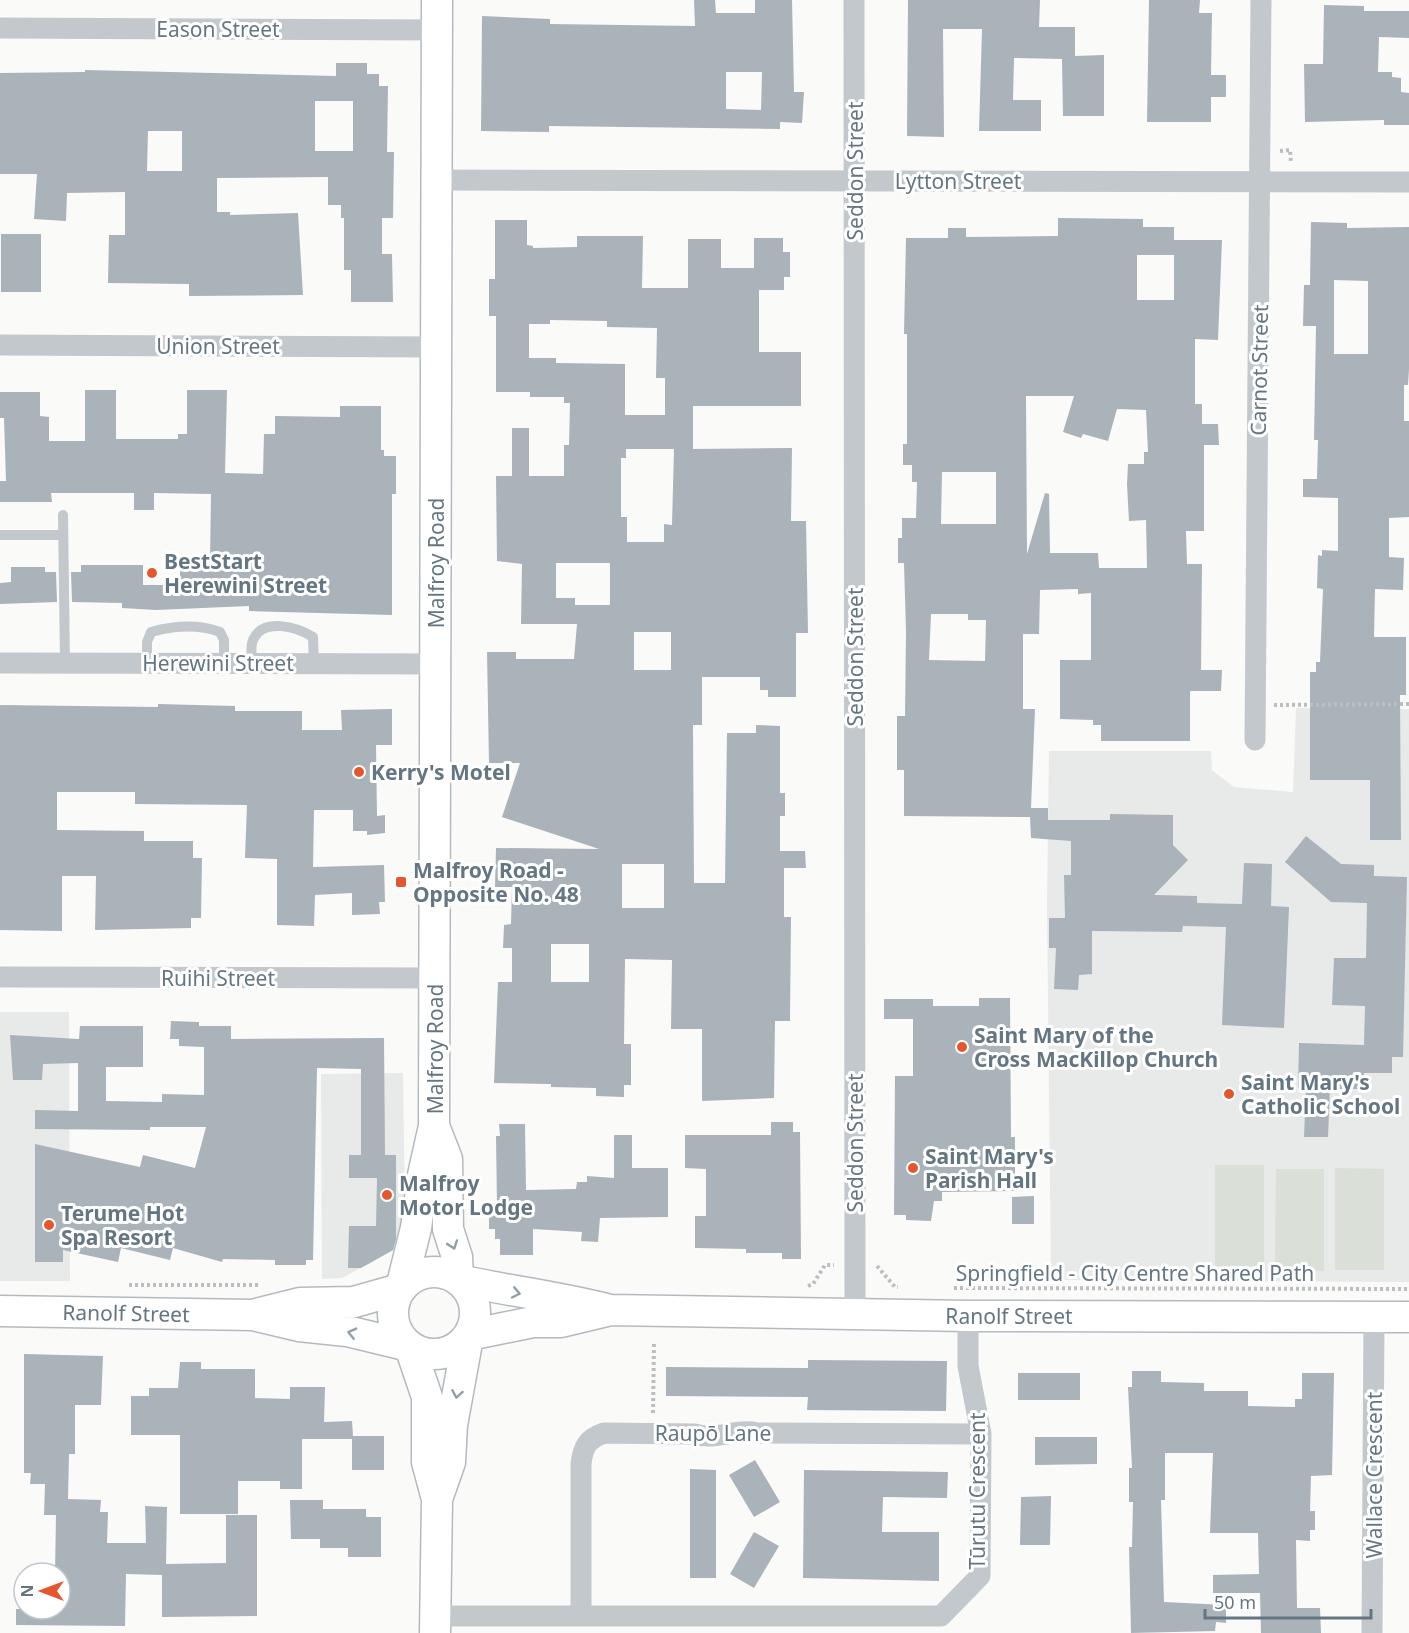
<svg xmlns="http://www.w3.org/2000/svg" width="1409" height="1633" font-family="'Noto Sans',sans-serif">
<rect width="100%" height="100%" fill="#fafaf8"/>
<!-- built -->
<path fill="#e8e9e9" d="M1296,708L1409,709V1282L1051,1280L1047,907L1049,751H1211L1212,770L1234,787L1293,792Z
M0,1012H69L70,1281H0Z
M403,1073L405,1216L394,1250L342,1278L322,1279L321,1074Z"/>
<!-- green -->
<path fill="#dadfd7" d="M1215,1165H1264V1266H1215Z
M1335,1168L1384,1169V1270H1335Z
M1276,1169H1324V1271L1275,1270Z"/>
<!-- building -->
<path fill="#aab3b9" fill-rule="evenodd" d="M694,0H715L716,13H755V0H792L794,92H804L802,123L780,122V129L549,126V132L481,131L482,16L550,19V24L695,26ZM726,72H762L761,110L726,109Z
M908,0H1040L1039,27H1075V56L1104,55V116H1063L1062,59L1014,58L1013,100H1041V131H979L982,29H943L944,137L907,136Z
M1149,0H1200L1199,13H1212L1211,75H1226V97H1211V122H1147Z
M1324,5L1364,6V11H1409V38L1379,37L1378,72H1392V77L1401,78V92L1409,93V125H1384V120L1305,122L1304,64H1323Z
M336,63H367V74H379V86H388L387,152H394L393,218H382V254H392L393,302H351V270H344V218H341V205H328V177L217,178V212H230V215L298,213L303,295L189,296V284L108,283L109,235H125V192L67,193L66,221L34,219L37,174H0V73L85,72V70L336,76ZM315,101H353V151H315ZM148,131H182V171H147Z
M1058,218L1143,219V227H1174V240H1222L1218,340L1195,339V404H1202V424H1218L1219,445H1204V531H1186L1187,564H1202L1201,670H1222L1221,691H1190V741H1101V725H1093V720L1060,719V660H1091V593L1078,594V589L1040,590L1039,634H1023V709H1035L1031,808H1048V820H1110V814L1173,815V845L1188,860L1154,895L1197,896V903L1242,904L1244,863L1272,864L1271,906L1289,907L1284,1028L1222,1025L1226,927L1183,926L1182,932L1092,931V974L1079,975L1078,990L1054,989L1056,948H1049V918H1065L1064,875H1071V841L1031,838L1030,817L904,816V770H897V716H905L906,631L904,563H898V538H902V518H916L917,482H912V465H903V444H907V334H904L906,238H948V228H966V237L1058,236ZM1137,255H1174V300H1137ZM1026,396H1074L1063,432L1081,438L1083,434L1108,441L1117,409L1146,410L1148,452H1144V464H1128L1127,484L1129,521L1146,520L1147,568H1099L1098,553H1050L1049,494L1045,493L1027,554ZM942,472H996V524H941ZM931,614H968V620H986L985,661L929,660Z
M495,220H527V245L533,246V248L577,247V236H643L642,288H688V239H721V268H754V238H783V252H790V277H784V290H759V352H801V406H693V449L792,448L791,521H806L808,633H796V697H768V690H760V677H702V725H693L694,883H725L727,733H756V725L780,726V793H785V816H780V851H805L806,868H784V917H791L790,1021H775L774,1098L702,1101V1029H671L672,960L625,959L624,1044H631V1085H624V1097L596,1096V1088L551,1087V1084L494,1083L498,982H512V948H503L504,925L511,924L512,887H495L496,848L599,849L502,817L520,763H489L487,652H516V659H574L577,624H521L522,564L497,561L496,476H512V428H529V476H564V445H569L570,403H564V397H530V392H496V316H489V279H495ZM550,320L607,321V327L657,328L656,378H665V415H625V364L556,363V358H529V324H550ZM626,449H674L672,525L664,524V542H627V517H621V458H626ZM556,563H610V605H575V598H556ZM634,632H671V670H634ZM622,864H664V908H622ZM551,944H589V982H551Z
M1311,222L1347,223V228L1409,227V369L1408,385H1404V421H1409V517L1389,518V557L1404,558L1403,590L1375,589L1374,637H1406V695H1400L1401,840H1370V780H1310V672H1316V662H1320L1323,589L1317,588L1318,555L1322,556V550L1338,551V498L1303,497V479H1317L1318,440H1314L1316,326H1303L1304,285H1310ZM1334,280L1368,281V354H1334Z
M1,234H41V292H1Z
M85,390H116V439H178V434H187V390H227L225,473L263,474L264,434H275V416L340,417V406H381V450H384V456H396V494H392V615L249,611V606L156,610L122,608V603L72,602L71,572H81V565H143V585H180V562H210L211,494L154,493V510H134V493H51L52,502H0V481H6L4,418H0V392H40V416L49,417V441H85Z
M11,567H45V572H56L57,602L0,604V583L11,582Z
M158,704L235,706V711H302V730H342L341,710L392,709V745H376L377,816L385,815V833L367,835V831H353V810H314L313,867L384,865L385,902H379L380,914L352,915V893L315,895L314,926L277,925V859L245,858L247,805L135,804V792H57V830L144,831V841H193V858H202L201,918H191V928L95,930L96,876H62V931L0,930V705L158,707Z
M1306,836L1341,864L1374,865V876L1407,877L1403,1057H1392V1073H1364V1089H1330L1328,1137H1304L1306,1088H1298L1299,1043L1364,1045L1365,1006L1332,1005L1334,958H1366L1367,903L1331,902L1285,862Z
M979,998H1010L1011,1137H1015V1191L942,1192V1201H934L931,1221L906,1220V1215H894L895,1076H913V1019H884V999H933V1006H979Z
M171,1021L199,1022V1026H231V1039L384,1038L385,1155H396V1239L393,1250L361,1268H348L349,1226H376L377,1178H349V1155H361V1069L317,1068L313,1260H306V1265H275V1260L223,1259L222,1262L173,1248L170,1260L121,1248L118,1262L63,1250V1262H35V1144L140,1167L143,1155L195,1168L206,1127H150V1130L35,1129V1110L78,1111V1063L43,1064L42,1080H13L10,1035L79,1039L80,1026H143V1067H106V1101L162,1102V1094L204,1095V1047L179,1046V1039H170Z
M771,1122H793V1132H800L801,1259H782V1253H746V1249L695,1248V1216H706V1169L685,1168V1135H771Z
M499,1124H525L526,1190L576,1189L577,1182H587V1176L614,1178V1135H632V1168H668V1217L600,1218L598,1242L581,1241L582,1232L533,1229V1255H500V1239H495V1229H489V1206H497L496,1136H500Z
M1034,1196V1224H1012V1197Z
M24,1354L103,1356L101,1405H75V1454H69L68,1499L101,1500L100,1512H108L107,1543H146L145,1506L167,1507L166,1564L226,1563V1515H257V1616L162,1617V1575L126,1574L125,1626L16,1625V1609H60V1573H55L56,1515H44L45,1484H30L31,1473H24Z
M808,1360L947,1361L946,1411L807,1410L808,1397L666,1396V1367L808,1368Z
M180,1362H201V1369H255V1398L290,1399V1387H325L324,1422L352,1421L353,1436H384V1470H352V1439H302V1489H280V1481H238V1514H180V1435H131V1396H149V1388H178Z
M1132,1371H1161V1382L1204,1383V1391H1248V1406L1295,1407V1399H1302V1373H1334L1332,1475L1311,1476L1310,1511H1315V1530H1310V1541L1296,1540L1297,1608H1320L1321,1633H1261L1260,1593H1213V1575L1259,1574L1258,1533H1210L1213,1453H1165V1500H1161L1164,1602L1226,1605V1623L1216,1622L1215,1631L1131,1633L1129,1547H1132L1133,1502H1129V1468H1132L1128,1387H1132Z
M1018,1373H1080V1400H1018Z
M1035,1437H1097V1464L1035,1465Z
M755,1460L780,1502L754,1517L729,1475Z
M690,1469L716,1470V1578H690Z
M804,1470L948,1472L947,1498L883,1497L882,1532H939V1581L803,1578Z
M1051,1496L1050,1545H1020L1021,1497Z
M290,1500H323V1509H366V1517H381V1557H348V1548H320V1539H291Z
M754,1532L779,1546L754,1588L730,1574Z"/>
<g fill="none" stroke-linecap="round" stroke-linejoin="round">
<defs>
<path id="secondary" d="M434,1126L447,1159L448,1229L457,1257L458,1280
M393 1313a41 41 0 1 1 82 0a41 41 0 1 1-82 0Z
M459,1280C509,1291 560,1297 610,1310L968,1316L1409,1317
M401,1288L416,1228L423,1175L434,1126L437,0
M0,1311L253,1315L299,1326L347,1331L409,1346
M256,1314L300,1303L354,1302L400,1289
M469,1335L533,1322H561L607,1311
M410,1347L427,1397V1462L437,1499L435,1633
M437,1499L450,1462L452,1425L468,1337"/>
</defs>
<!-- secondary casing -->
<use href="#secondary" stroke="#b3babf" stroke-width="33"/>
<!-- path -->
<path stroke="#bbbfc2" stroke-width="4" stroke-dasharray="3 3" stroke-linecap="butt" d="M1280,151L1290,150L1291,163
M1274,705L1409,704
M877,1266L895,1287H898
M129,1285H260
M808,1286L813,1284L825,1265H834
M954,1288L1409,1289
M653,1413L654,1342"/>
<!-- lane -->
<path stroke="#c3c8cc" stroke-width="10" d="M63,515L65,663
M0,535H63
M147,663V642L151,632C173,626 198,624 220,632L224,640V663
M252,663C252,656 250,646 253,640C263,617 297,627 313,637L314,664"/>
<!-- street -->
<path stroke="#c3c8cc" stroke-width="21" d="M854,0L855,1315
M0,28L437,30
M436,180L1409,182
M0,345L437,347
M0,663L436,664
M1255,740L1261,0
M0,977L436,978
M581,1615V1464C583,1447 587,1439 604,1433L695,1434C717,1441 734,1428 758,1433L981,1434
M436,1616H941L980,1576L981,1434L968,1366V1316
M1372,1633L1374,1317"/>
<!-- secondary -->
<use href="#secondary" stroke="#fff" stroke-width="30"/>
</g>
<!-- one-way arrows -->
<defs><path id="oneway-chevron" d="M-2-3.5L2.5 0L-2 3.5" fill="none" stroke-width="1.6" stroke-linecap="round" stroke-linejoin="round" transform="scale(1.5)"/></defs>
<g stroke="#939fa8">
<use href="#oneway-chevron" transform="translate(453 1245) rotate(71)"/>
<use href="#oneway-chevron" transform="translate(516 1293) rotate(12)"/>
<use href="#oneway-chevron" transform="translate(352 1333) rotate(-167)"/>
<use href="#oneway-chevron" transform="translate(457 1394) rotate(100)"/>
</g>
<!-- markers -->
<g fill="#e4572e" stroke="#fff" stroke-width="2">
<circle cx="152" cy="573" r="6"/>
<circle cx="359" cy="772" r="6"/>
<rect x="395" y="876" width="12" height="12" rx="3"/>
<circle cx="962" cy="1047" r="6"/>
<circle cx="1229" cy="1094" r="6"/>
<circle cx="913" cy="1168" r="6"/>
<circle cx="387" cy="1195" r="6"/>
<circle cx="49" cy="1225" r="6"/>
</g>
<g text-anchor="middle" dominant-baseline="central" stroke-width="6" stroke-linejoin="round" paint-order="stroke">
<!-- street labels -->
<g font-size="21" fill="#657683" stroke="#fff">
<text x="218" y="29">Eason Street</text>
<text transform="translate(855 171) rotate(-90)">Seddon Street</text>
<text x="958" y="181">Lytton Street</text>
<text x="218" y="346">Union Street</text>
<text transform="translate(1259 370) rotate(-89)">Carnot Street</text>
<text transform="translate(436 563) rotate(-90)">Malfroy Road</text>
<text transform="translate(855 657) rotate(-90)">Seddon Street</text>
<text x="218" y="663">Herewini Street</text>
<text x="218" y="978">Ruihi Street</text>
<text transform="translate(435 1049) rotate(-90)">Malfroy Road</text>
<text transform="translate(855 1143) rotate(-90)">Seddon Street</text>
<text x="1135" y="1273">Springfield - City Centre Shared Path</text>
<text transform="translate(126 1313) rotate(1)">Ranolf Street</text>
<text x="1009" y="1316">Ranolf Street</text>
<text x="713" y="1433">Raupō Lane</text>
<text transform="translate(1374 1475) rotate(-90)">Wallace Crescent</text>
<text transform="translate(977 1491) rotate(-90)">Tūrutu Crescent</text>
</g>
<!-- poi labels -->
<g font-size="21" font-weight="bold" fill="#657683" stroke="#fff" text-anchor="start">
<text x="164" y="561">BestStart<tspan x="164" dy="24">Herewini Street</tspan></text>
<text x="371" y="772">Kerry's Motel</text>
<text x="413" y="870">Malfroy Road -<tspan x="413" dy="24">Opposite No. 48</tspan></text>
<text x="974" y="1035">Saint Mary of the<tspan x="974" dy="24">Cross MacKillop Church</tspan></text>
<text x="1241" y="1082">Saint Mary's<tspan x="1241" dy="24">Catholic School</tspan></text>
<text x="925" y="1156">Saint Mary's<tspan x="925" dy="24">Parish Hall</tspan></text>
<text x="399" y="1183">Malfroy<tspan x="399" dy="24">Motor Lodge</tspan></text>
<text x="61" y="1213">Terume Hot<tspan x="61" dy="24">Spa Resort</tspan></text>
</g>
</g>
<!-- north arrow -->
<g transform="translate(42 1591) rotate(270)"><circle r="28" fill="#ffffff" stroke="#c1c8cd" stroke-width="1.5"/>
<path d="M0-4.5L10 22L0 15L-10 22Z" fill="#e4572e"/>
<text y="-9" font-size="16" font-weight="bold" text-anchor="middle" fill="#657683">N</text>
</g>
<!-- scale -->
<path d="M1205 1609v9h166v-9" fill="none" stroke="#657683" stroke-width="3"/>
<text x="1214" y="1609" font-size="18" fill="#657683" stroke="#ffffff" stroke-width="4.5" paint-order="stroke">50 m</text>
</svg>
